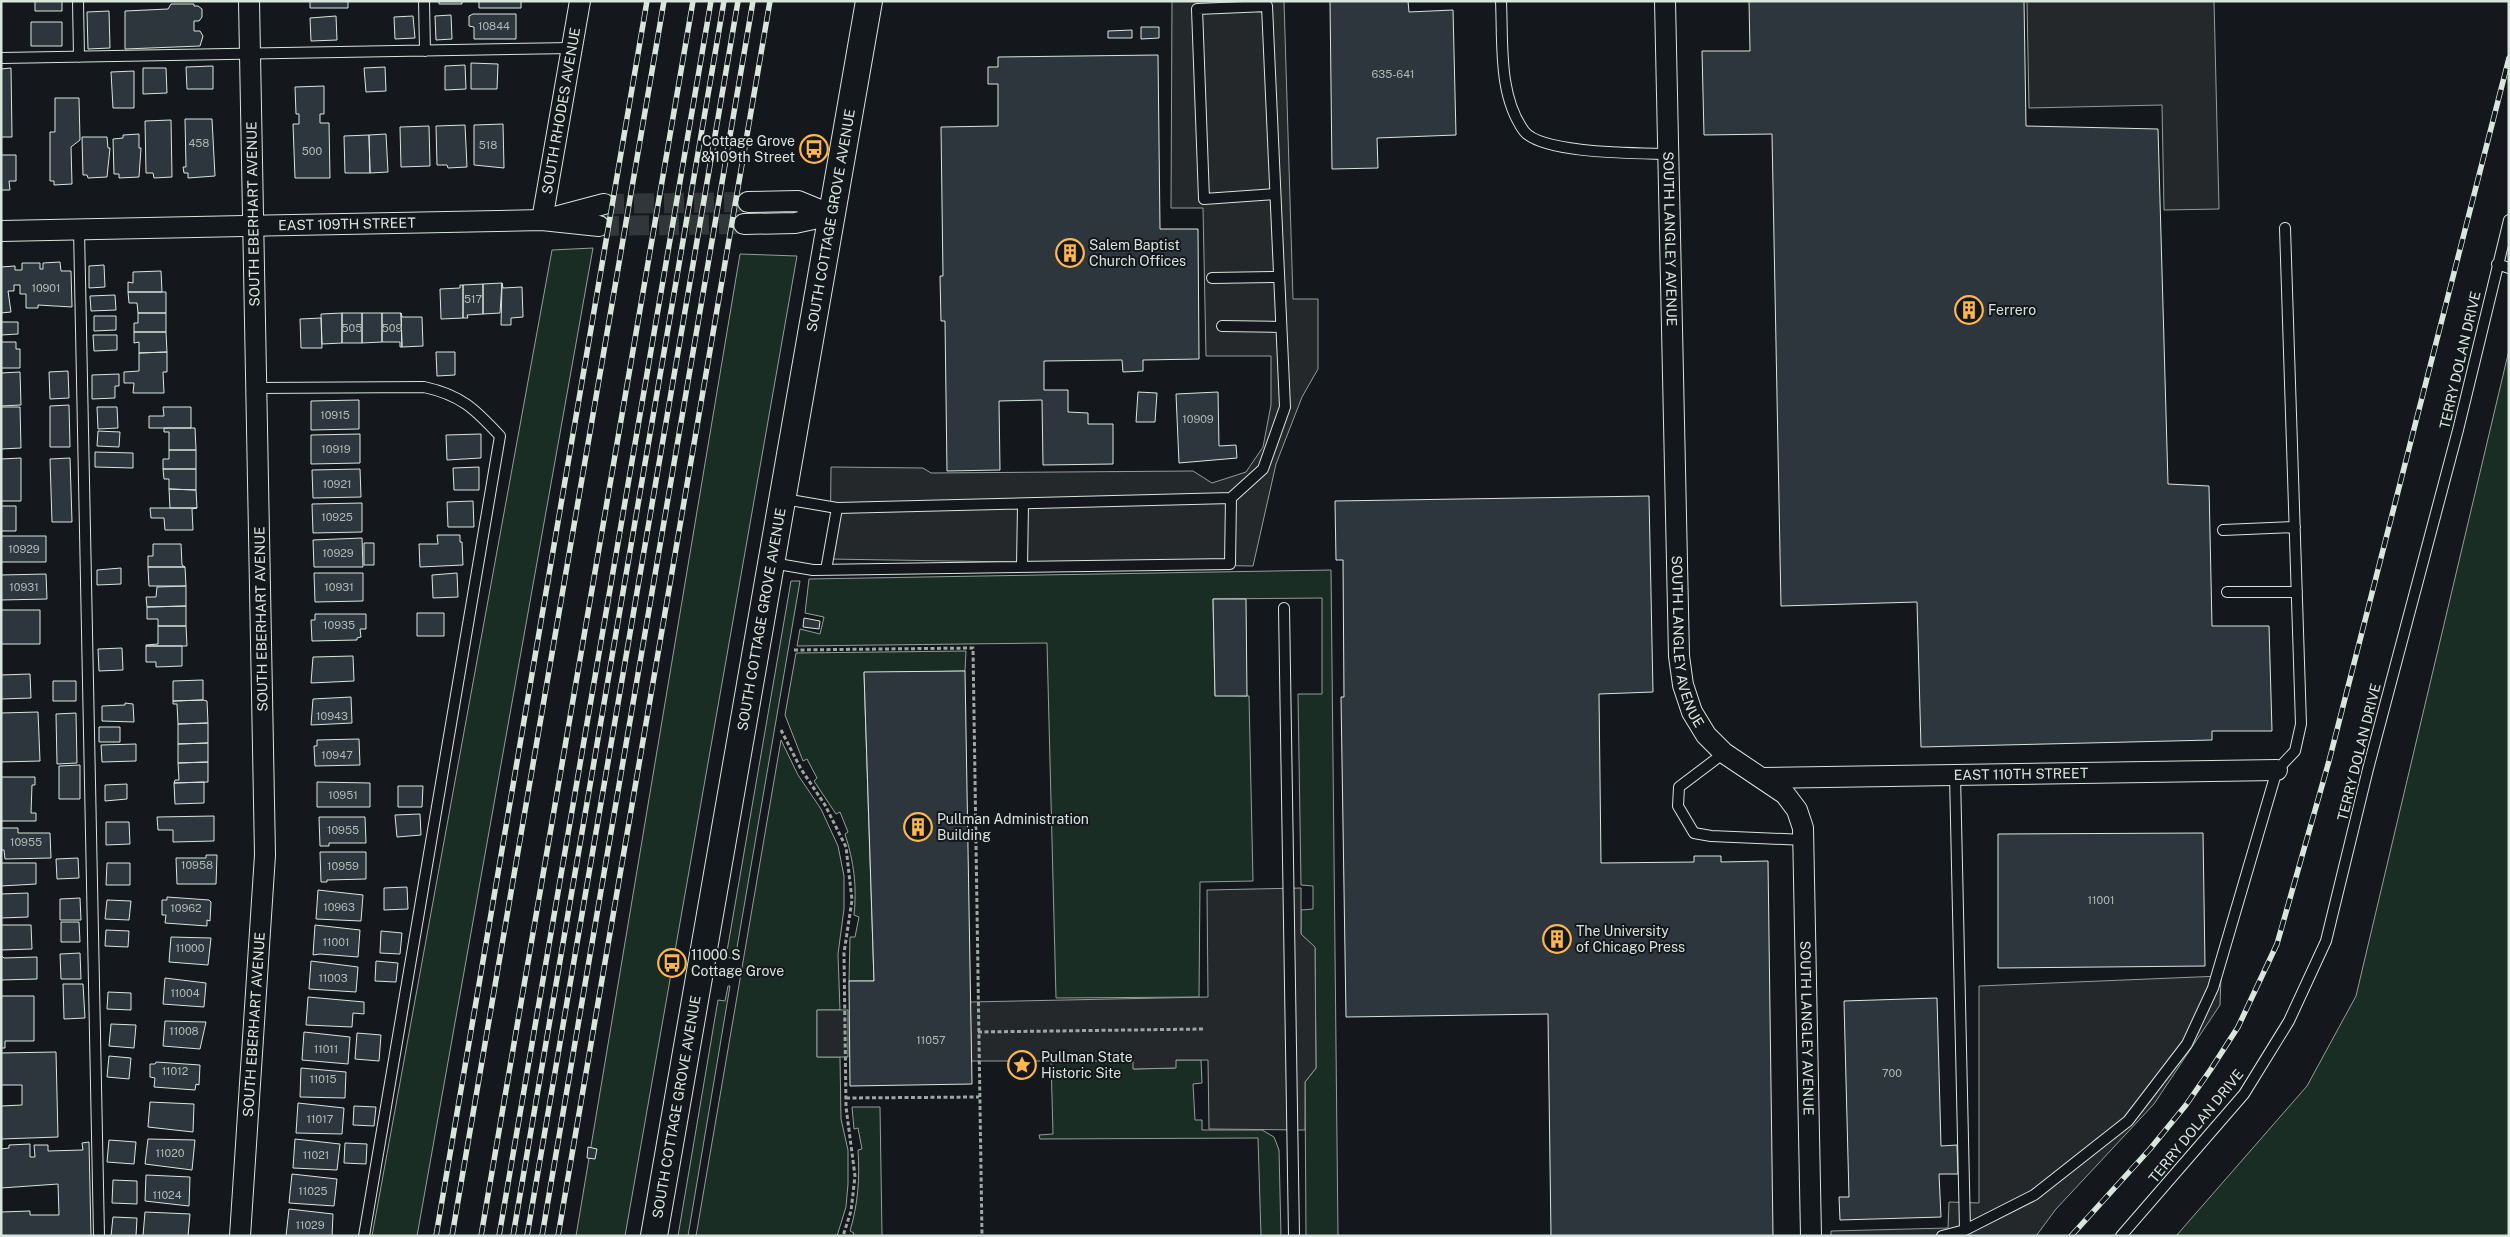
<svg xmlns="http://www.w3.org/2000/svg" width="2510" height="1237" font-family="'Public Sans',sans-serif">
<rect width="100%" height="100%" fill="#14181c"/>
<!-- green -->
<path fill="#1a2d24" stroke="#939e99" d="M593,248L417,1236H372L552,250Z
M740,254L797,256L625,1236H576Z
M2509,350V1236H2176L2307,1086L2356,996Z
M1331,570L1338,1236H1306L1305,1082L1316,1068L1315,948L1301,934V910L1313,909V886L1301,885L1298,694H1322V598L1213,599L1215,695L1249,696L1253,881L1200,882L1199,997L1056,998L1047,643L797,646L800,629L820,634L824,617L805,613L809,579Z
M791,581H800L735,959L726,957Z
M966,651L965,671L864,673L874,981H849L850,937H855L859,917L854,915C857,887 854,862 845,834L848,832L840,812L836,814L814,781L817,778L807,759L803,761L785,715L796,653Z
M781,740L798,775L821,809L838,846L844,876V909L838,954L840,1010H817V1057H840L841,1119L848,1150V1184L846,1207L837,1236H696Z
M728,986H730L688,1236H678L718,1000L725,1001Z
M1051,1060H1133L1134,1069L1175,1068V1060H1201L1202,1083L1193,1084L1195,1120H1202V1130H1262L1274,1137L1279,1150L1281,1236H1261L1258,1138L1040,1139L1039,1135L1053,1134Z
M852,1107H880L882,1236H853L854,1233L850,1231C858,1204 860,1178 858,1150L862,1149L858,1128L854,1129Z"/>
<!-- parking -->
<path fill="#24282b" stroke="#939e99" d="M1172,1H1284L1293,299H1318V369L1302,397L1276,464L1253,566L830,559L831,467L923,468L931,473L1193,471L1212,483L1246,472L1263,447L1271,405V356H1206L1203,208H1171Z
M2027,1H2214L2219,209L2164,210L2162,105L2029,108Z
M1301,888V934L1315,947L1316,1068L1305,1082V1130L1209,1129L1208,1060H1176V1068L1133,1069V1061H971L970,1002L1208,997L1207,890Z
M2221,976L2220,1005L2154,1104L2056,1209L2036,1236H1831V1231L1948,1228L1949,1202L1979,1203V986Z
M817,1010H848V1057H817Z"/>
<!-- building -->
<path fill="#2c363c" stroke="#d8e6dc" d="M35,1H62V11H35Z
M310,1H348V8H310Z
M439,1H462V4H439Z
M479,1H521V8H479Z
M1330,1H1408L1409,12L1453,10L1456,135L1377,138L1378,168L1332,169Z
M1749,1H2024L2026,126L2158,129L2168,484L2209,486L2212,626H2269L2272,731H2212V740L1921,747L1917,602L1781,606L1772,134L1704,135L1702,51H1750Z
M171,4H194V6H198L202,9V17L199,21H194V31H200L203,36L200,46L125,49V11L168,9Z
M109,11L110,48L88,49L87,12Z
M473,14H516V39H474V27L469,26V16Z
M451,15L452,39L436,40L435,16Z
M336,16L337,40L311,41L310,18Z
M413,16L415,38L395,39L394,17Z
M31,22H62V46H31Z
M1141,27H1159V38L1141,39Z
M1132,30V38H1108V31Z
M1158,55L1160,229H1198L1199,359L1143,360V371L1123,372L1122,360L1044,361V390H1068V412L1088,413V424H1113V464L1043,465L1042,400L999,401L1000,470L947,471L945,321H941L940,276H943L941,127L998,126V84H988V67H998V57Z
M471,63L498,64L497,89H471Z
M465,65L466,89L445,90V66Z
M213,66V89H187L186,67Z
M385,67L386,91L366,92L364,68Z
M11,68L12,137H1V69Z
M143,68H166L167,93L143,94Z
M134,71V108H113L111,72Z
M324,86V114H320V123H329L330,178H295L293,124H299V114H296L295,87Z
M55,98H79L80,140L71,147L72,184L54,185V181H50V132H55Z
M185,119H212L215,176L188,178V173H184L183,167H186Z
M171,120L172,177L154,178L153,173H146L145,121Z
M503,124L504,168L474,165V125Z
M465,125L467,167L448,168L447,165H437L436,126Z
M429,126L430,166L401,167L400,127Z
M139,134V148H141L139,177L119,178V174H114L113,139L123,138V135Z
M386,134L388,172L370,173L369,135Z
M369,135L370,173H345L344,136Z
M82,137H107L108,148H110L107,177L88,178L87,175H83Z
M1,155H16V181H9L10,190H1Z
M60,262L61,271H71L72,307L38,305V308H26V294H20V285H14V291H8L11,312L1,313V267L15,266V270H22V263H40V269H43V263Z
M104,265L105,287L89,288V266Z
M161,271L162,292H128V282L133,283V272Z
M502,283L500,313L483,314V284Z
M502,283L503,288L522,287L523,317L511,318V325H501Z
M483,284V314L467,315L468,318H463V285Z
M460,285H463V318L441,319L440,289L460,288Z
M128,292H166V313H138L137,303H129Z
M115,295L116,310L91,311L90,296Z
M138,313H166V332H134V323H138Z
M342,313V343L322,344L321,314Z
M342,313H362V343H342Z
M362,313H382V342L362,343Z
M382,313H401L402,347H400V342H382Z
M401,313L402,317H422L423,346L402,347Z
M94,316H116V330L94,331Z
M321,318L322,348H301L300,319Z
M1,322H18V334L1,335Z
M134,332H166L167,352L139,353V342L134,343Z
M93,335H117V350L94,351Z
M1,342H16V349H20V368H1Z
M167,352V372H163L164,393H133L134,383H124V372L139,371V353Z
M436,352H455V375L437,376Z
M68,371L69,398L50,399L49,372Z
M20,372L21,405L1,406V373Z
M119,374V386H115V398L92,399V375Z
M1138,392L1157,393L1155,422H1136Z
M1218,392L1219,446L1236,445L1237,458L1179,463L1176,394Z
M359,400V429L311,430V401Z
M69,405L70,447H50V406Z
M1,407H20L21,448L1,449Z
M97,407H117L118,428L98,429Z
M163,407H191V428H149V416H164Z
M164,428H195L196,450H169V432H164Z
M98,431L120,432L119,447L97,446Z
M360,434V463L311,464V435Z
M481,434V458L447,460L446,435Z
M169,450H196V469H163V459H169Z
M95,452L133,453V468L95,467Z
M21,458V501H1V459Z
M70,458L72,522H52L50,459Z
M479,467V490H454L453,468Z
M163,469H196V490L169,489V479H164Z
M360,469L361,497L313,498L312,470Z
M169,489L196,490L197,508H170Z
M1649,496L1653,692L1599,694L1601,863L1694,862V856H1721V862L1768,861L1773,1236H1551L1548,1014L1346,1017L1341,697H1344L1343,560H1336L1335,501Z
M473,501L474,527H448L447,502Z
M362,503V532L313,533L312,504Z
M1,506H16V531H1Z
M150,508H197L192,509L193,530H165L164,518H151Z
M437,535H460V542H462L463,565L420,567L419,544H438Z
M1,536H46V562H1Z
M362,538L363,567H314L313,540Z
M364,543H374V565H364Z
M153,544H181L182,565L185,567H148V556H153Z
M148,567H185L186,586H149Z
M121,568V584L97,585V570Z
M314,573H363V601L315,602Z
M457,573L458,597L433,598L432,575Z
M46,574L47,599L1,600V575Z
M186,586V606L147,607L146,597H156L157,587Z
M1213,599H1246L1247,696H1215Z
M186,606V626H158V619H147V607Z
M1,610H40V644H1Z
M417,613H444V636H417Z
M315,614H366V629H360L361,637L357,638V640L312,641L311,620H315Z
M804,618L820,621L819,629L803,627Z
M158,626H186L187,646H146V645L158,644Z
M146,646H182V666L156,667V662H146Z
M122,648L123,670L99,671L98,649Z
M353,656L354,681L311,683L313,657Z
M965,671L972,1084L850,1086L849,981H874L864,672Z
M30,674L31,698L1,699V675Z
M203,680V700L173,701V681Z
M53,681H76V701H53Z
M351,697L352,723L311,725L313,699Z
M203,700L207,701L208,723L178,724L177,704H173V701Z
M125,703L133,704L134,722L102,721V706L125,705Z
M38,712L40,761L1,762V713Z
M76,713L77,763L57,764L56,714Z
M208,723V743L178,744V724Z
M99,727H120V742H99Z
M359,739L360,765L315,766L314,746H317V740Z
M208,743V762L178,763V744Z
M136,744V761L102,762L101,745Z
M208,762V782L174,783L175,780H179L178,763Z
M80,765V799H59V766Z
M1,777H35V785H32L31,813H36V821H1Z
M204,782V803L175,804L174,783Z
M317,782L370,783V807H317Z
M127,784V799L105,801V785Z
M398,786H423L422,807H398Z
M420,814L421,835L397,837L395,815Z
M214,816V841L173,842V830H158L157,817Z
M319,817H365L366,843H329V846H320Z
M106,822H129L130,844L106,845Z
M1,828H18V833H50L51,858L5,859L4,850H1Z
M2203,833L2205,966L1998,968V834Z
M320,852H366V879L327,880V882H321Z
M206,855H217L216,884H177L176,858H206Z
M78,858L79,878L57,879L56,859Z
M1,863H36V884L1,886Z
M107,863H130V885H106Z
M407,887L408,909L384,910V888Z
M318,890L363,895L361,921L316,919Z
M28,893V917L1,918V894Z
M167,897L209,900L211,902L210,921L207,920V926L165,923L166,915H162V900H167Z
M80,898L81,920H60V899Z
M107,900L131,901L129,920L105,919Z
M61,922H79L80,942H61Z
M1,925H31L32,949L1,950Z
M315,925L360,930L358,957L320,954L313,955Z
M106,930L129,931L128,947L105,946Z
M381,931L402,933L400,954L380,953Z
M171,937L211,938L208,965L169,962Z
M80,953L81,979H61L60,954Z
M1,955L4,958L37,957V979L1,980Z
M311,961L358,967L356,992L309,989Z
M376,961L398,963L396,982L375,981Z
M165,978L206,983L204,1007L163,1004Z
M63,984H83L85,1018L64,1019Z
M108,992L131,993V1010L107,1009Z
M1,996H34V1041H5V1048H1Z
M308,997L364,1002V1014L353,1013L352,1027L306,1025Z
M1937,998L1941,1146L1957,1145L1958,1174H1939L1941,1217L1840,1220L1839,1197H1849L1844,1001Z
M165,1021L206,1022L200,1049L163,1046Z
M111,1024L136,1025L134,1048L109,1046Z
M304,1032L350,1037L348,1064L302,1060Z
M357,1033L381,1035L379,1061L355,1059Z
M56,1052L58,1137L1,1139V1106L22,1105V1085H1V1053Z
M109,1056L131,1058L129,1079L107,1077Z
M156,1062L200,1065L199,1085L196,1084L195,1090L154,1087L155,1078L150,1077V1064H155Z
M301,1068L346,1072L345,1098L300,1097Z
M150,1102L194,1104L193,1132L148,1127Z
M298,1103L344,1108L342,1134L296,1133Z
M354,1106L376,1107L374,1126L353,1125Z
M148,1139L195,1140L192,1170L145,1164Z
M295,1139L340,1144L337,1170L293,1168Z
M109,1140L136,1142L134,1164L107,1162Z
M89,1142L91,1236H1V1212L30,1211V1215H59L58,1184L1,1188V1149L9,1148V1145L30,1144V1157H35L34,1145H48V1151L83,1150L82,1143Z
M345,1143L367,1144L366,1164L344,1163Z
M588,1147L597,1149L595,1159L587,1158Z
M292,1174L337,1179L334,1206L289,1203Z
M146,1175L190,1177L189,1206L145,1201Z
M113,1180L137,1181V1204L112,1203Z
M289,1209L333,1214L332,1236H286Z
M145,1212L190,1214L188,1236H143Z
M113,1217L137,1218L136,1236H111Z"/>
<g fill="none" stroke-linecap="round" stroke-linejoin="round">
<!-- minor-tunnel -->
<path stroke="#313739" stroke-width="20" stroke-dasharray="20 10" stroke-linecap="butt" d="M604,204L748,202
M599,226L744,224"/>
<defs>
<path id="service" d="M78,1L79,57
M424,1L425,51
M1501,1C1503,43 1498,95 1524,131C1541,154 1639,153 1668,154
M1,58L572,48
M79,229L99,1236
M2497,264L2509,268
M1212,278L1278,277
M1222,326L1281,327
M257,388L424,387C461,395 475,409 500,436L364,1236
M784,499L837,508L1231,498L1263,469L1285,407L1267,6L1197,9L1204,199L1274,194
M2223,530L2295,527
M772,563L813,570L1230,564L1231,498
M1022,567L1023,505
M826,570L837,508
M2227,592H2297
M1284,608L1294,1236
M1724,753L1679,787L1678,806L1694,833L1711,836L1805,840
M1955,775L1965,1230
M1942,1236L1965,1230L2034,1195L2128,1121L2187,1044L2213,988L2277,770L2295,751L2301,724L2285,228
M2121,1236L2244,1094L2289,1021L2326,941L2368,769L2458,430L2509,220"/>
<g id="minor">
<path id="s1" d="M1665,1L1679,656L1683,685L1692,712L1706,735L1724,753L1785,794L1797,810L1803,828L1811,1236"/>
<path d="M748,202L798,201L832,215"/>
<path d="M555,217L604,204"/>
<path id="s2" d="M542,220L580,1"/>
<path d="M744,224L795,223L832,215"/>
<path id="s3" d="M1,231L542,220L599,226"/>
<path id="s4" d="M1763,778L2277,770"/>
<path id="s5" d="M240,1236L265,855L249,1"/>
</g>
<g id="tertiary">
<path id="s6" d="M654,1236L869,1"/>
</g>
</defs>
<!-- service casing -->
<use href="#service" stroke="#d8e6dc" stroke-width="12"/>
<!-- minor casing -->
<use href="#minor" stroke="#d8e6dc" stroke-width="22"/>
<!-- tertiary casing -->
<use href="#tertiary" stroke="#d8e6dc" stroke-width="28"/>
<!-- path -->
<path stroke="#9da8a2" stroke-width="3" stroke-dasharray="4 2.5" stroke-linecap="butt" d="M794,650L973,648L982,1236
M781,730L801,769L825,805L846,847L852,900L844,953L846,1107L855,1176L851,1211L843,1236
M978,1032L1204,1029
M846,1098L979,1097"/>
<!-- service -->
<use href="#service" stroke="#14181c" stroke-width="10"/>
<!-- minor -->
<use href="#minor" stroke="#14181c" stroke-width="20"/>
<!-- tertiary -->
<use href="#tertiary" stroke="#14181c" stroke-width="26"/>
<defs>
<path id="rail" d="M436,1236L647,1
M452,1236L664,1
M481,1236L693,1
M499,1236L711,1
M513,1236L724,1
M527,1236L738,1
M542,1236L753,1
M558,1236L770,1
M2071,1236L2150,1149L2186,1105L2211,1069L2238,1027L2277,944L2329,761L2509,58"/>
</defs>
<!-- rail casing -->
<use href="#rail" stroke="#d8e6dc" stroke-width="5.5"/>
<!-- rail -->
<use href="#rail" stroke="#14181c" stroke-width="4" stroke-dasharray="11" stroke-linecap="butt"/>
</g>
<!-- icons -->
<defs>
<symbol id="bus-ring" viewBox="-11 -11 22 22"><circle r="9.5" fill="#14181c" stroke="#ffb74d" stroke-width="1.5"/><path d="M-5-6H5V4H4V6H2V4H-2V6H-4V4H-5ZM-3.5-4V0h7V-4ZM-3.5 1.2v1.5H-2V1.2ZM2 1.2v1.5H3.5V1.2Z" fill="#ffb74d"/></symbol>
<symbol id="building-ring" viewBox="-11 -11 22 22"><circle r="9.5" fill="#14181c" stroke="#ffb74d" stroke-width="1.5"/><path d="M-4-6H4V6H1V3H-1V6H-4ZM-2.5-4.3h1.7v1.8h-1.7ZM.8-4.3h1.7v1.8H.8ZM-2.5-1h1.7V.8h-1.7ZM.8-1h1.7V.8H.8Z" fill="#ffb74d"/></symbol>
<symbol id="sight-ring" viewBox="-11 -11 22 22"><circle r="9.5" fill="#14181c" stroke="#ffb74d" stroke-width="1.5"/><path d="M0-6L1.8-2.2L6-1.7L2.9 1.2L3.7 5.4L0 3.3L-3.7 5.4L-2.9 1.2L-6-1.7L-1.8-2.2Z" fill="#ffb74d"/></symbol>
</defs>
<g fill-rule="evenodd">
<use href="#bus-ring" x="798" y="133" width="32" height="32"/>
<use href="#building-ring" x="1054" y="237" width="32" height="32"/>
<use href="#building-ring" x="1953" y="294" width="32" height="32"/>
<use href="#building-ring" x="902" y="811" width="32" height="32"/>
<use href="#building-ring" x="1541" y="923" width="32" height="32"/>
<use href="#bus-ring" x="656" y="947" width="32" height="32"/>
<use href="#sight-ring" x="1006" y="1049" width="32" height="32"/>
</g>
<g text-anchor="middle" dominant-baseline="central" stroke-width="4" stroke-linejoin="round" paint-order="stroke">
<!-- number labels -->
<g font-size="11" fill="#adbab4">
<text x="494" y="26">10844</text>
<text x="1393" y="74">635-641</text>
<text x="199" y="143">458</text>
<text x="488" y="145">518</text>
<text x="312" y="151">500</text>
<text x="46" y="288">10901</text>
<text x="473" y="299">517</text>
<text x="352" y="328">505</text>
<text x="392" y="328">509</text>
<text x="335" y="415">10915</text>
<text x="1198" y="419">10909</text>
<text x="336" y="449">10919</text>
<text x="337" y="484">10921</text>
<text x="337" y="517">10925</text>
<text x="24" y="549">10929</text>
<text x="338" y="553">10929</text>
<text x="24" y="587">10931</text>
<text x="339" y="587">10931</text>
<text x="339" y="625">10935</text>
<text x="332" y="716">10943</text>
<text x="337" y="755">10947</text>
<text x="343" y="795">10951</text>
<text x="343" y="830">10955</text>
<text x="26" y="842">10955</text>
<text x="197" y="865">10958</text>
<text x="343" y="866">10959</text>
<text x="2101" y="900">11001</text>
<text x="339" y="907">10963</text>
<text x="186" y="908">10962</text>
<text x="336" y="942">11001</text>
<text x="190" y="948">11000</text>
<text x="333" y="978">11003</text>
<text x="185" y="993">11004</text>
<text x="184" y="1031">11008</text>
<text x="931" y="1040">11057</text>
<text x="326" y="1049">11011</text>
<text x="175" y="1071">11012</text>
<text x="1892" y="1073">700</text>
<text x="323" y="1079">11015</text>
<text x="320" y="1119">11017</text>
<text x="170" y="1153">11020</text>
<text x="316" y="1155">11021</text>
<text x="313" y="1191">11025</text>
<text x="167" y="1195">11024</text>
<text x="310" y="1225">11029</text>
</g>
<!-- street labels -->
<g font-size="14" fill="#d8e6dc" stroke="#14181c">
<text stroke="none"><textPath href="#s2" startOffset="111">SOUTH RHODES AVENUE</textPath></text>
<text transform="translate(253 214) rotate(-91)">SOUTH EBERHART AVENUE</text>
<text stroke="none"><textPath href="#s6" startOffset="1031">SOUTH COTTAGE GROVE AVENUE</textPath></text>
<text stroke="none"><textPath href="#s3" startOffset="346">EAST 109TH STREET</textPath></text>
<text stroke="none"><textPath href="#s1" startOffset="238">SOUTH LANGLEY AVENUE</textPath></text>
<text transform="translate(2460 360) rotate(-77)">TERRY DOLAN DRIVE</text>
<text stroke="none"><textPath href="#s6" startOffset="626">SOUTH COTTAGE GROVE AVENUE</textPath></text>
<text transform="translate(261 619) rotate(-91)">SOUTH EBERHART AVENUE</text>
<text stroke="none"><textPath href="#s1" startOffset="642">SOUTH LANGLEY AVENUE</textPath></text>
<text transform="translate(2359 752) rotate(-76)">TERRY DOLAN DRIVE</text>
<text stroke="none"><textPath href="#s4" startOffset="258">EAST 110TH STREET</textPath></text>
<text stroke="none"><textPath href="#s5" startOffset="212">SOUTH EBERHART AVENUE</textPath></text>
<text stroke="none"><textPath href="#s1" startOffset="1078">SOUTH LANGLEY AVENUE</textPath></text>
<text stroke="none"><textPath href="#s6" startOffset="131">SOUTH COTTAGE GROVE AVENUE</textPath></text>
<text transform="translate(2196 1126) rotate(-51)">TERRY DOLAN DRIVE</text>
</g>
<!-- poi labels -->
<g font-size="14" fill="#d8e6dc" stroke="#14181c" text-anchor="start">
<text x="795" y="141" text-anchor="end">Cottage Grove<tspan x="795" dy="16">&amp; 109th Street</tspan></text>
<text x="1089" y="245">Salem Baptist<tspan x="1089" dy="16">Church Offices</tspan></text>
<text x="1988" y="310">Ferrero</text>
<text x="937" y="819">Pullman Administration<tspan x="937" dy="16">Building</tspan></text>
<text x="1576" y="931">The University<tspan x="1576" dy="16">of Chicago Press</tspan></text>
<text x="691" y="955">11000 S<tspan x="691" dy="16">Cottage Grove</tspan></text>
<text x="1041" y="1057">Pullman State<tspan x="1041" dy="16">Historic Site</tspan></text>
</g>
</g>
<!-- border -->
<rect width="2510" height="1237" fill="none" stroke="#d8e6dc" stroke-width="5"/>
</svg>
